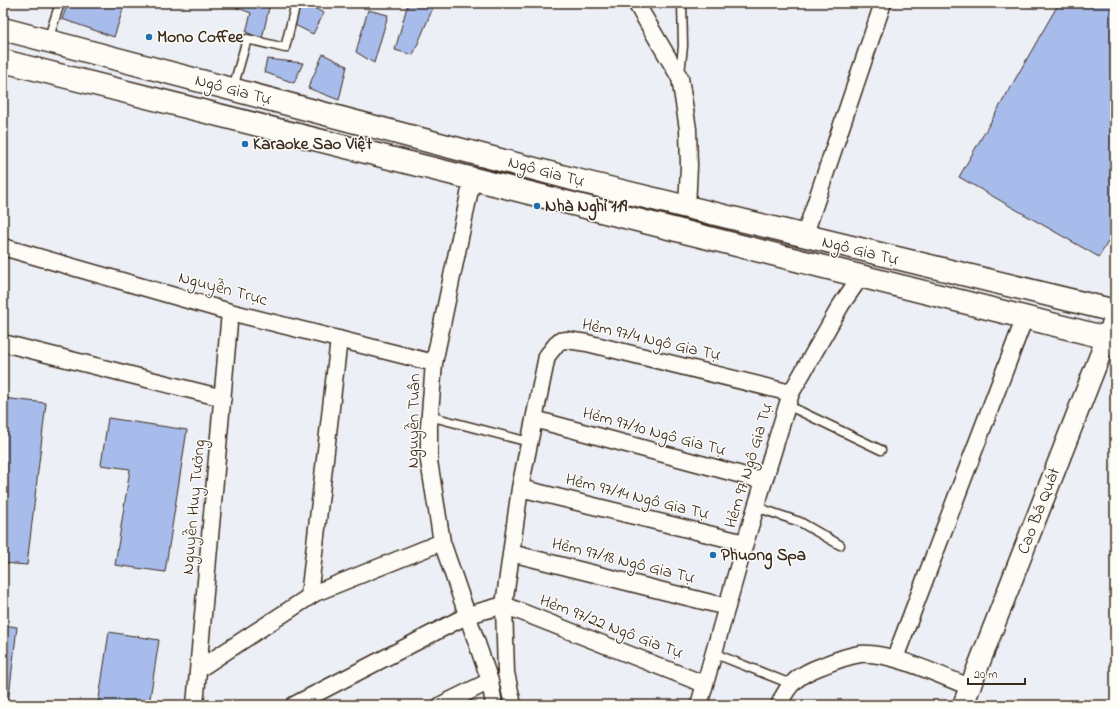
<svg xmlns="http://www.w3.org/2000/svg" width="1118" height="708" font-family="'Indie Flower',sans-serif">
<rect width="100%" height="100%" fill="#eceff5"/>
<filter id="ink" filterUnits="userSpaceOnUse"><feTurbulence type="fractalNoise" baseFrequency=".025" numOctaves="2"/><feDisplacementMap in="SourceGraphic" scale="8" xChannelSelector="R" yChannelSelector="G"/><feConvolveMatrix kernelMatrix="1 2 1 2 8 2 1 2 1" color-interpolation-filters="sRGB"/></filter>
<g filter="url(#ink)">
<!-- building -->
<path fill="#a8bceb" stroke="#3b2a1e" d="M68,3H125L114,37L62,19Z
M225,3H270L262,39L246,32L251,13Z
M296,3H304L324,13L313,34L291,23Z
M351,3H361L360,6Z
M408,3H435L413,55L395,50Z
M1059,3H1115V230L1099,257L959,177Z
M368,10L388,15L374,63L356,52Z
M323,54L347,66L339,100L308,88Z
M267,59L303,63L294,83L264,72Z
M3,398L46,403L27,565L3,563Z
M108,418L187,430L165,572L115,565L130,469L101,465Z
M3,625L17,627L8,705H3Z
M109,632L159,640L149,705H98Z"/>
<g fill="none" stroke-linecap="round" stroke-linejoin="round">
<defs>
<path id="service" d="M48,40L60,3
M680,74L683,46L682,3
M233,88L247,39L285,48L296,3
M787,405L881,450
M429,416L529,442
M756,507L800,522L840,545
M713,653L791,684"/>
<path id="minor" d="M636,3L680,78L688,129L689,166L687,207
M472,180L434,363L429,426V461L442,542L490,681L494,705
M804,237L883,3
M3,247L230,312L434,363
M3,343L223,398
M534,419L764,481
M520,488L745,543
M511,553L727,607
M309,596L339,339
M504,605L704,684
M895,658L1025,317
M199,669L315,593L442,542
M195,705L230,312
M294,705L468,615L504,605
M441,705L490,681
M513,705L506,673L504,605L520,488L547,356L559,341L567,340L587,343L791,393
M699,705L745,543L791,393L841,305L861,276
M779,705C788,683 800,674 822,666C834,661 847,656 860,654C889,651 941,676 970,687"/>
<path id="tertiary" d="M963,705L1115,317"/>
<path id="secondary" d="M3,29L584,182L1115,311
M3,61L1115,340"/>
</defs>
<!-- service casing -->
<use href="#service" stroke="#3b2a1e" stroke-width="11"/>
<!-- minor casing -->
<use href="#minor" stroke="#3b2a1e" stroke-width="19"/>
<!-- tertiary casing -->
<use href="#tertiary" stroke="#3b2a1e" stroke-width="23"/>
<!-- secondary casing -->
<use href="#secondary" stroke="#3b2a1e" stroke-width="25"/>
<!-- service -->
<use href="#service" stroke="#fdfcf7" stroke-width="8"/>
<!-- minor -->
<use href="#minor" stroke="#fdfcf7" stroke-width="16"/>
<!-- tertiary -->
<use href="#tertiary" stroke="#fdfcf7" stroke-width="20"/>
<!-- secondary -->
<use href="#secondary" stroke="#fdfcf7" stroke-width="22"/>
</g>
</g>
<!-- markers -->
<g fill="#1f6fb2" stroke="#fdfcf7" stroke-width="1.5">
<circle cx="149" cy="37" r="4"/>
<circle cx="245" cy="144" r="4"/>
<circle cx="537" cy="206" r="4"/>
<circle cx="713" cy="555" r="4"/>
</g>
<g text-anchor="middle" dominant-baseline="central" stroke-width="3" stroke-linejoin="round" paint-order="stroke">
<!-- poi labels -->
<g font-size="17" font-weight="bold" fill="#3b2a1e" stroke="#fdfcf7" text-anchor="start">
<text x="157" y="37">Mono Coffee</text>
<text x="253" y="144">Karaoke Sao Việt</text>
<text x="545" y="206">Nhà Nghỉ 119</text>
<text x="721" y="555">Phuong Spa</text>
</g>
<!-- street labels -->
<g font-size="17" fill="#3b2a1e" stroke="#fdfcf7">
<text transform="translate(233 90) rotate(15)">Ngô Gia Tự</text>
<text transform="translate(546 172) rotate(15)">Ngô Gia Tự</text>
<text transform="translate(860 251) rotate(14)">Ngô Gia Tự</text>
<text transform="translate(223 289) rotate(15)">Nguyễn Trực</text>
<text transform="translate(651 340) rotate(13)">Hẻm 97/4 Ngô Gia Tự</text>
<text transform="translate(414 421) rotate(-89)">Nguyễn Tuân</text>
<text transform="translate(654 432) rotate(15)">Hẻm 97/10 Ngô Gia Tự</text>
<text transform="translate(749 466) rotate(-73)">Hẻm 97 Ngô Gia Tự</text>
<text transform="translate(637 497) rotate(14)">Hẻm 97/14 Ngô Gia Tự</text>
<text transform="translate(194 507) rotate(-85)">Nguyễn Huy Tưởng</text>
<text transform="translate(1039 511) rotate(-69)">Cao Bá Quát</text>
<text transform="translate(623 561) rotate(14)">Hẻm 97/18 Ngô Gia Tự</text>
<text transform="translate(611 627) rotate(21)">Hẻm 97/22 Ngô Gia Tự</text>
</g>
</g>
<!-- margin -->
<rect width="1118" height="708" fill="none" stroke="#fdfcf7" stroke-width="16"/>
<rect x="8" y="8" width="1102" height="692" fill="none" stroke="#3b2a1e" stroke-width="1.5" filter="url(#ink)"/>
<!-- scale -->
<path d="M968 678v6h57v-6" fill="none" stroke="#3b2a1e" stroke-width="2"/>
<text x="974" y="678" font-size="12" fill="#3b2a1e" stroke="#fdfcf7" stroke-width="3" paint-order="stroke">20 m</text>
</svg>
